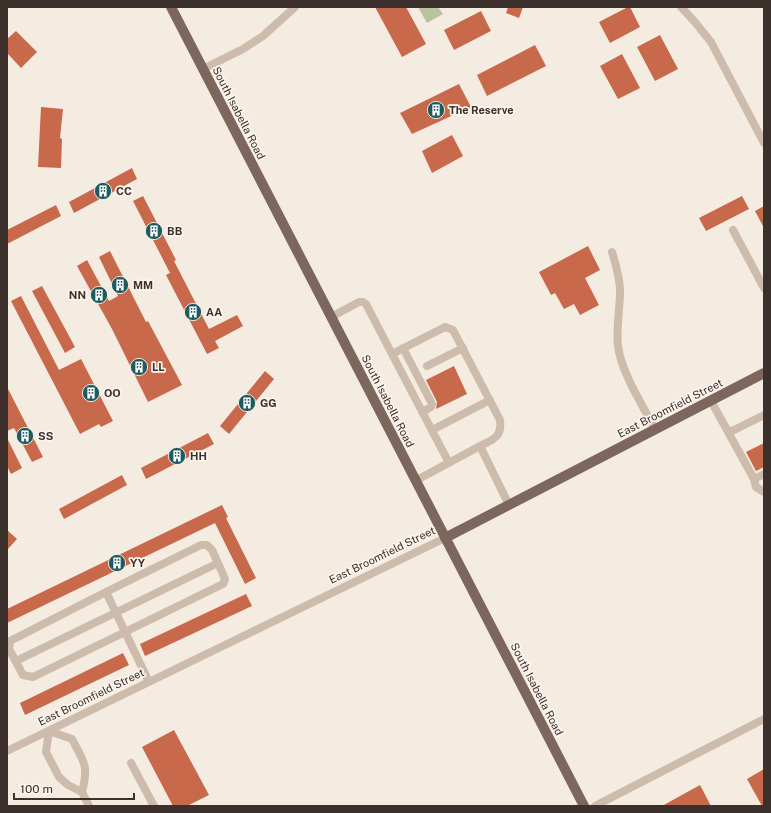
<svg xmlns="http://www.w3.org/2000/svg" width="771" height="813" font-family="'Public Sans',sans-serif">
<rect width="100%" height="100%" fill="#f4ebe1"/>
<!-- green -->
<path fill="#b8c4a0" d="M418,7H438L443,14L427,23Z"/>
<!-- building -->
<path fill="#c8694b" d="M375,7H406L426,44L402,57Z
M508,7H523L519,18L506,13Z
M628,7H630L640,27L610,43L599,22Z
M481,11L491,31L454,50L444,30Z
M16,31L37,52L21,68L7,53V39Z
M660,35L678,69L655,81L637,47Z
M535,45L546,66L487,96L477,75Z
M622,54L640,88L618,99L600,66Z
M459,84L471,107L412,134L400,113Z
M41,107L63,109L60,138L62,139L61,168L38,167Z
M452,135L463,156L432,173L422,151Z
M132,168L137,179L74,213L69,202Z
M143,196L176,260L174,261L209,329L237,315L243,326L215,341L219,348L207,354L166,275L170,273L133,201Z
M742,196L749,209L706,231L699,218Z
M56,205L61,216L7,244V230Z
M764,206V228L755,211Z
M588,246L600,270L585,278L599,305L580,315L574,304L564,309L555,293L551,295L539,272Z
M110,251L146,322L148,321L182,385L148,402L112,329L77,266L87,260L109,301L118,296L99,257Z
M42,286L75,347L65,353L32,291Z
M21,296L58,368L59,370L81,359L113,421L101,427L99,424L80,434L11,301Z
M454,366L467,394L436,409L437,402L426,380Z
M265,371L274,379L229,434L220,426Z
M7,387L43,457L32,462L14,428L7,431Z
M208,433L214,444L146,479L141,468Z
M7,438L22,468L11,474L7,466Z
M764,443V467L756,471L746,452Z
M122,475L127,485L64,519L59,509Z
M222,505L228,517L226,518L256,578L245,584L215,523L7,623V609Z
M7,530L17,539L7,550Z
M246,594L252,606L145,656L140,644Z
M123,653L129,665L25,715L20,703Z
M174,730L209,795L187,806H173L142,747Z
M764,769V806H762L747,779Z
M700,785L711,806H662Z"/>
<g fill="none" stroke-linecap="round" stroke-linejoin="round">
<!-- minor -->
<path stroke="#cdbbac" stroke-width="8" d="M681,7L694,21L711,42L764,143
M203,69L243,49L263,36L295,7
M733,230L764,288
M612,252C616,265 620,278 620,291C620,309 616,328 618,346C621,372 643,406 655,429
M331,317L359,302H363L366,304L392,354L445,327L453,330L500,420C502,437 494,439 480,446
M403,348L432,404L431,407L422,412
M392,354L449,463
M427,366L463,348
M711,401L727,430L732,431L764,415
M432,430L490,400
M727,430L754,479L756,487L764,492
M754,479L764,474
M415,481L480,446L509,505
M106,592L201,545H207L212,550L222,572L225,579L223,584L33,677L23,675L9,649L10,641L106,592L149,682
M16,661L218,563
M49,731L46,752L59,777L68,785L82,792L89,806
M49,731L72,739C84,762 89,766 82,792
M7,751L445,538
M131,763L154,806
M595,806L764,719"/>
<!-- major -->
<path stroke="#7d675c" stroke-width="10" d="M171,7L584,806
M445,538L764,373"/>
</g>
<!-- icons -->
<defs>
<symbol id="building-disc" viewBox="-11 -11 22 22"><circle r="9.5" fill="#1f5a5e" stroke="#fbf5ee"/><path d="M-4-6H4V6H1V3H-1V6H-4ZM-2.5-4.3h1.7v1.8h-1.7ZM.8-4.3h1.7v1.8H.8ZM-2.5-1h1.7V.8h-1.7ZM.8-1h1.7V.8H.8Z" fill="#fff"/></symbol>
</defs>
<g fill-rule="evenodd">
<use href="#building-disc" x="426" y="100" width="20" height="20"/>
<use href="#building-disc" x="93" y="181" width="20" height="20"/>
<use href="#building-disc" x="144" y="221" width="20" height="20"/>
<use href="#building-disc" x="110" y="275" width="20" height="20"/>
<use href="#building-disc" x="89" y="285" width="20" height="20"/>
<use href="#building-disc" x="183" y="302" width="20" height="20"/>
<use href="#building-disc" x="129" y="357" width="20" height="20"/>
<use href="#building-disc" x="81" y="383" width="20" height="20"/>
<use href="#building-disc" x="237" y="393" width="20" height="20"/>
<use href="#building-disc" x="15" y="426" width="20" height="20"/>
<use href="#building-disc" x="167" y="446" width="20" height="20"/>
<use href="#building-disc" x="107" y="553" width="20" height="20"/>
</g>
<g text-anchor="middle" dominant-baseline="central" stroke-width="3.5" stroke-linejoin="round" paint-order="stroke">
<!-- poi labels -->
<g font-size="11" font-weight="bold" fill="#3b302b" stroke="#fbf5ee" text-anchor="start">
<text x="449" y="110">The Reserve</text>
<text x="116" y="191">CC</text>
<text x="167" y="231">BB</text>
<text x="133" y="285">MM</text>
<text x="86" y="295" text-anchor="end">NN</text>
<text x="206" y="312">AA</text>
<text x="152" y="367">LL</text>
<text x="104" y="393">OO</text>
<text x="260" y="403">GG</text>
<text x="38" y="436">SS</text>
<text x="190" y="456">HH</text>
<text x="130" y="563">YY</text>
</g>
<!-- street labels -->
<g font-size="11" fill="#3b302b" stroke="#fbf5ee">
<text transform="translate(239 113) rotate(63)">South Isabella Road</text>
<text transform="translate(388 401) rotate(63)">South Isabella Road</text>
<text transform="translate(670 408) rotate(-27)">East Broomfield Street</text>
<text transform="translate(382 555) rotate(-26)">East Broomfield Street</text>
<text transform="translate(537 689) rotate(63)">South Isabella Road</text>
<text transform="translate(91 697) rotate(-26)">East Broomfield Street</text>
</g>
</g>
<!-- border -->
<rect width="771" height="813" fill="none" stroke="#3b302b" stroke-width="16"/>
<!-- scale -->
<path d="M14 793v6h120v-6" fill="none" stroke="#3b302b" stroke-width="2"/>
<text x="20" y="793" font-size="12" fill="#3b302b" stroke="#fbf5ee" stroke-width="3" paint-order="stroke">100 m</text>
</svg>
